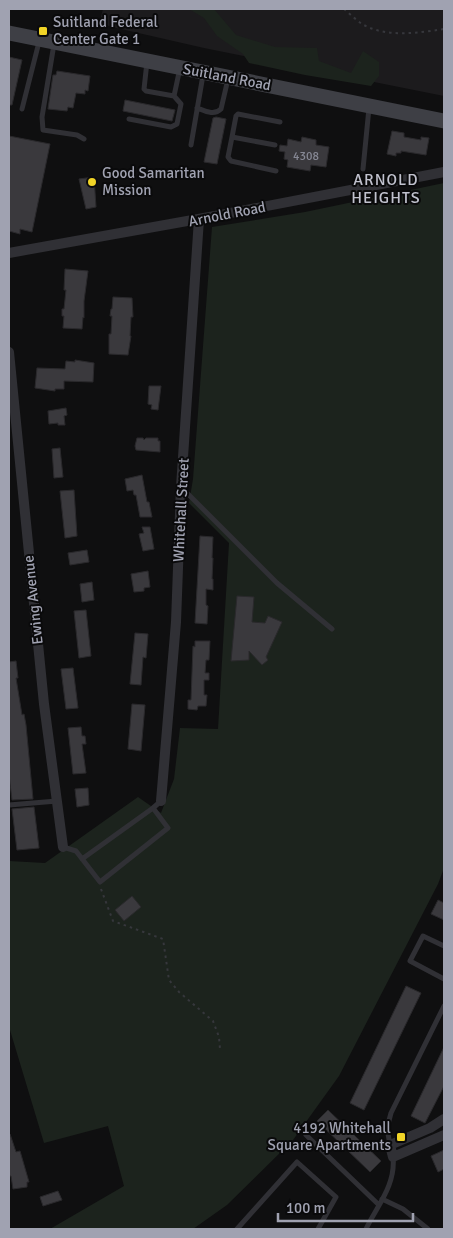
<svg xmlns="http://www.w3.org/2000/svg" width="453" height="1238" font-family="Signika,sans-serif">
<rect width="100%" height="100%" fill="#0f0f10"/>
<!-- built -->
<path fill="#1c1b1d" d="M103,9H444V96L204,48L99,24Z"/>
<!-- green -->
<path fill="#1c231d" d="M189,9H214L236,35L275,47L317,48L319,61L351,73L363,51L379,62V76L371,86L305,75L249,63L243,54L217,36L204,18Z
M444,183V868L438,884L339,1076L293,1140L227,1205L193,1229H50L124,1186L108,1126L44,1143L10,1030H9V861L45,863L138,797L161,813L174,779L180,728L218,729L229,543L189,503L193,479L212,227L305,212Z"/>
<!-- building -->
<path fill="#3a393d" stroke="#2a292c" d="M9,57L22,60L12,105H9Z
M57,71L90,76L88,91L85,90V94L76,93L73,108L68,107L67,111L48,109L53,75H56Z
M125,100L175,110L172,121L123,111Z
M216,117L226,119L217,164L204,162L213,118Z
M392,131L404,133V137L421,140V137L429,138L426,155L401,151V153H396V156L387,154Z
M9,136L50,144L32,232L20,229V234L9,231Z
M302,137L316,140V145L329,147L326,167L311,165L310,171L287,167L288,160L284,159L285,152L279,151L280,145L287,146L288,139L301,142Z
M94,177L96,207L86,209L79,179Z
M65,269L88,271L84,301V318L83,317L82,329L63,328L64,316H62V309H64L66,290H64Z
M113,297L132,298L133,317H131L130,336H131L128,355L109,354V334H111L112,316H110L111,309H112Z
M75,360L94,363L93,382L64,381V389H55V391L35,388L37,368L65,369L66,361L75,362Z
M149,386H161L158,410L151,409L152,405L148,404Z
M66,408L67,415L64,416L65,425H58V423L49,424L48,411Z
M137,438H143L144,440L146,438H158V441H160V452L136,450L135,446Z
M60,448L63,477L54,478L52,449Z
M142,475L147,502H149L152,517H140L136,495H134L133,490L127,491L125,479Z
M74,490L77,536L65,538L60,491Z
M142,527H150L154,549L143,551L139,534L144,533Z
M200,536L213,537L212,558H213L212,579H213V590L206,589V605L208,606L207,624L195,623Z
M87,550L89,562L70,565L68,553Z
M148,571L150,587L144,588V591L134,592L131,574Z
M92,582L94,600L82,602L80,584Z
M237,596L254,597L252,622L265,623L268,616L282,622L266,657L268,660L262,665L249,651V660L231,661Z
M86,610L91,656L79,658L74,611Z
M135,633L148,634L146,658L143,657L141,685L130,684Z
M195,641H210L209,660H206L205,673H209V680H204V695H207L206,706H198L197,710L188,709V700H191L193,646L195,647Z
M16,661L18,678H16L22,715L24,714L26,725L33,799L12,800L9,775V662Z
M73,668L78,708L66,709L61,669Z
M132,704L145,705L141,751L128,749Z
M81,727L82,736H85L86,744H82L86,773L73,774L68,728Z
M88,788L89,805L77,807L75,789Z
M34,807L39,848L17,850L12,809Z
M132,896L141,907L124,921L115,910Z
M438,900L444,903V920L431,914Z
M406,986L421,993L364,1110L350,1103Z
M444,1047V1086L425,1123L411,1116Z
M328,1110L381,1161L370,1172L317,1121Z
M9,1134H10L16,1152L20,1151L29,1182H27V1187L13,1189L11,1176H9Z
M444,1150V1169L438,1172L431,1156Z
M58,1191L62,1200L43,1206L40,1197Z"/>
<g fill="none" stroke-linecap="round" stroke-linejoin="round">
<!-- path -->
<path stroke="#36373c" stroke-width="2" stroke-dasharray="2.5 4" stroke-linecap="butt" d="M344,9C350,14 356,20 362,24C386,38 418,33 444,29
M101,889L113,921L163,939L169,980L179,992L213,1021L219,1037L220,1049"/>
<!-- lane -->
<path stroke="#303035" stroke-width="5" d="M54,44L42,117L43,130L77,135L84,139
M147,62L144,89L146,91L174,96
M197,108C205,111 214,116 221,109L228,79
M22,109L39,42
M129,119L171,127L177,124L181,104L174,96L180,68
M232,137L236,116L238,114L280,122
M191,145L203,75
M275,145L232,137L228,157L231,161L276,171
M363,169L369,108
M182,488L277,583L332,629
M9,805L57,801
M63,847L76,851L100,882L168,828L153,808L161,801
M82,859L153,808
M444,946L423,936L410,961L444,979
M306,1135L379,1205
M390,1145L387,1128L391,1113L444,1006
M382,1199L403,1209L428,1229
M237,1229L297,1162L336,1197L318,1229
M366,1229C377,1206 396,1185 393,1157"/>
<!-- street -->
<path stroke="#303035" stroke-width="10" d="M9,253L215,216L444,172
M9,352L44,704L63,847
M161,801L176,622L181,487L199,219
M444,1119L430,1128L390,1145L393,1157L444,1135"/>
<!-- secondary -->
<path stroke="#3e3f45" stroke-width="15" d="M9,33L444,121"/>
</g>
<!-- markers -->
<g fill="#f1d427" stroke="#0a0a0b" stroke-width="2">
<rect x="38" y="26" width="10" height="10" rx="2.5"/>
<circle cx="92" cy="182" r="5"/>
<rect x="396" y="1132" width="10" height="10" rx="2.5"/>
</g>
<g text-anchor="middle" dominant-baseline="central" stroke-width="4" stroke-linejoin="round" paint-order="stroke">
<!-- number labels -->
<g font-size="12" fill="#868894">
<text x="306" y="156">4308</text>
</g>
<!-- poi labels -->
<g font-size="15" fill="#a0a2b1" stroke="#0a0a0b" text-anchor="start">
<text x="53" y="22">Suitland Federal<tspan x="53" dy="17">Center Gate 1</tspan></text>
<text x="102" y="173">Good Samaritan<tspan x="102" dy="17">Mission</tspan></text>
<text x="391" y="1128" text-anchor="end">4192 Whitehall<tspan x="391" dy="17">Square Apartments</tspan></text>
</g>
<!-- street labels -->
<g font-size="15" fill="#a0a2b1" stroke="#0a0a0b">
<text transform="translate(227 77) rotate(11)">Suitland Road</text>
<text transform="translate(227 214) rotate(-11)">Arnold Road</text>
<text transform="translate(181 510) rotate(-87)">Whitehall Street</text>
<text transform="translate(33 600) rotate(-96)">Ewing Avenue</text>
</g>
<!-- neighbourhood labels -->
<g font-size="16" letter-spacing="1" fill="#c1c2ce" stroke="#0a0a0b">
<text x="386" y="180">ARNOLD<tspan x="386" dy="18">HEIGHTS</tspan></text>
</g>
</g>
<!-- border -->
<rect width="453" height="1238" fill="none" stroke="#a0a2b1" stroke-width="20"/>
<!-- scale -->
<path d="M278 1213v8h135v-8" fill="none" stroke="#a0a2b1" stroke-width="2.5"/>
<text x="286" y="1213" font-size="15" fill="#a0a2b1" stroke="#0a0a0b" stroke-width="4" paint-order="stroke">100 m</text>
</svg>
